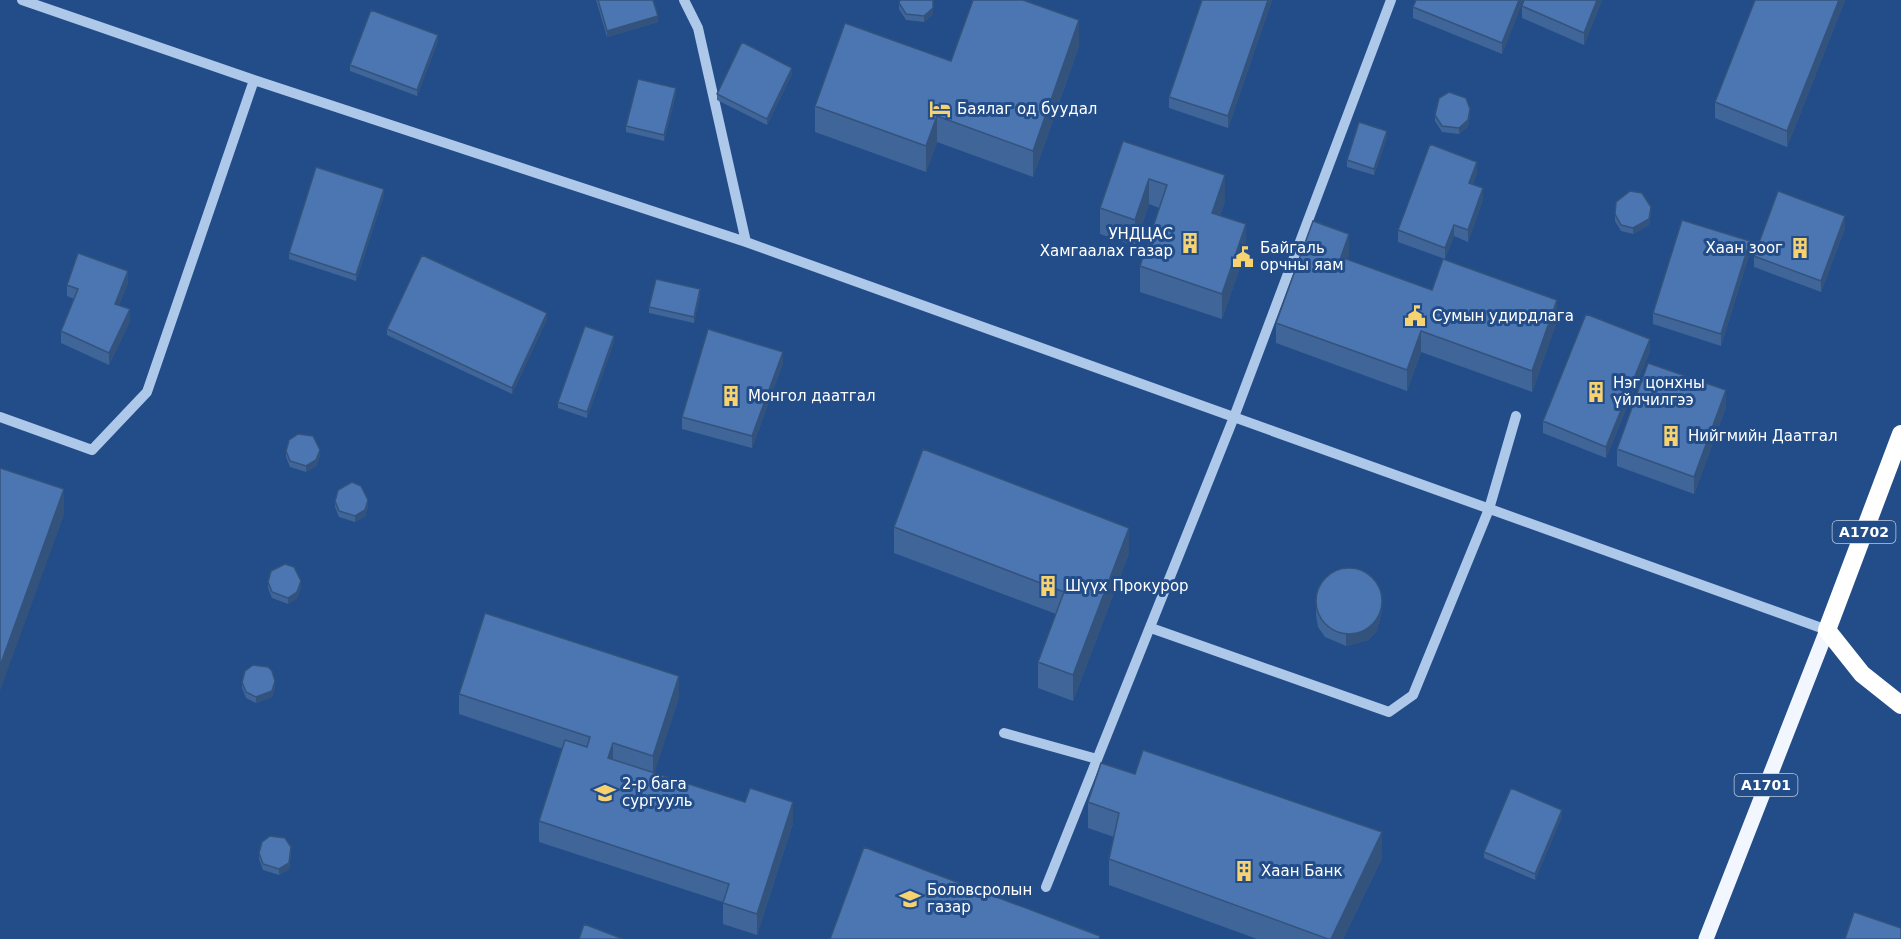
<svg xmlns="http://www.w3.org/2000/svg" width="1901" height="939" font-family="'DejaVu Sans',sans-serif">
<rect width="100%" height="100%" fill="#224d89"/>
<g fill="none" stroke-linecap="round" stroke-linejoin="round">
<!-- minor -->
<path stroke="#aec8ea" stroke-width="10" d="M22,0L254,80L746,242L1827,630
M684,0L698,28L746,242
M0,417L92,450L147,392L254,80
M1151,628L1389,712L1413,695L1489,509L1516,416
M1004,733L1097,759
M1046,887L1234,417L1391,0"/>
<!-- major -->
<path stroke="#f2f6fe" stroke-width="15" d="M1706,939L1827,630"/>
<!-- highway -->
<path stroke="#fff" stroke-width="18" d="M1901,434L1827,630L1862,674L1901,705"/>
</g>
<!-- wall -->
<path fill="#406598" d="M596,0H653L658,22L607,37Z
M933,0V14L924,22L906,20L899,9V3Z
M1202,0H1272L1228,128L1169,108V97Z
M1523,0L1502,54L1413,18V7Z
M1524,0H1602L1584,45L1522,18V6Z
M1755,0H1845L1787,147L1715,118V102Z
M438,41L417,96L350,71V65Z
M1079,46L1033,177L937,142L926,172L815,132V106L951,61Z
M792,74L767,125L717,100V94Z
M676,94L664,141L626,132V126Z
M1435,115H1470L1468,126L1459,134L1442,132L1435,121Z
M1387,137L1374,175L1347,167V160Z
M1123,141L1225,201L1220,216L1246,250L1222,319L1140,292V266L1159,208L1149,204L1135,246L1100,234V208Z
M1477,173L1473,184L1483,199L1468,242L1454,236L1445,259L1398,242V230Z
M384,195L356,281L289,259V253Z
M1651,213L1649,225L1633,234L1621,231L1615,221V214Z
M1845,228L1821,292L1754,267V256Z
M1750,252L1721,346L1653,324V313Z
M1349,255L1347,259L1432,290L1557,321L1532,392L1421,352L1407,391L1276,343V323Z
M128,283L119,305L130,321L109,365L61,343V331L74,299L67,296V285Z
M700,295L694,323L649,313V307Z
M547,319L512,394L387,335V329Z
M614,342L587,418L558,408V402Z
M1650,351L1606,458L1543,433V421Z
M783,363L752,448L682,429V417Z
M1726,407L1694,494L1617,466V449Z
M286,451L320,456L316,466L306,472L290,467L286,457Z
M335,501L368,506L365,516L355,522L339,517L335,507Z
M894,527L1129,553L1073,701L1038,688V662L1056,614L894,553Z
M268,582L301,587L297,598L288,604L272,598L268,588Z
M1316,604L1382,611L1376,632L1368,640L1346,646L1325,637L1318,627L1316,615Z
M242,682L275,687L272,697L256,703L246,698L242,688Z
M459,694L679,697L654,773L793,823L757,935L723,924V902L539,842V821L563,749L459,714Z
M1088,802L1382,858L1343,939H1257L1109,885V859L1114,837L1088,828Z
M1562,816L1535,880L1484,858V852Z
M259,853H291L289,869L279,875L263,870L259,859Z"/>
<!-- shaded-wall -->
<path fill="#34537c" d="M933,0V14L924,22V16Z
M1268,0H1272L1228,128V116Z
M1519,0H1523V2L1502,54V43Z
M1597,0H1602L1584,45V33Z
M1839,0H1845L1787,147V131Z
M658,16V22L607,37V31Z
M1079,20V46L1033,177V151Z
M438,35V41L417,96V90Z
M792,68V74L767,125V119Z
M676,88V94L664,141V135Z
M1470,109V115L1468,126L1459,134V128Z
M937,116V142L926,172V146Z
M1387,131V137L1374,175V169Z
M1477,162V173L1469,194V183Z
M1225,175V201L1212,239V213Z
M1149,179V204L1135,246V220Z
M1483,188V199L1468,242V230Z
M384,189V195L356,281V275Z
M1651,207V213L1649,225L1633,234V228Z
M1845,216V228L1821,292V281Z
M1246,224V250L1222,319V294Z
M1454,225V236L1445,259V248Z
M1349,234V255L1341,277V257Z
M1750,241V252L1721,346V334Z
M128,271V283L115,316V304Z
M700,289V295L694,323V317Z
M1557,300V321L1532,392V371Z
M130,309V321L109,365V353Z
M547,313V319L512,394V388Z
M1421,331V352L1407,391V370Z
M614,336V342L587,418V412Z
M1650,339V351L1606,458V447Z
M783,352V363L752,448V436Z
M1726,390V407L1694,494V477Z
M320,450V456L316,466L306,472V466Z
M64,489V515L0,691V666Z
M368,500V506L365,516L355,522V516Z
M1129,528V553L1073,701V675Z
M301,581V587L297,598L288,604V598Z
M1382,599V611L1376,632L1368,640L1346,646V634Z
M679,676V697L653,777V756Z
M275,681V687L272,697L256,703V697Z
M613,743V763L608,758Z
M793,802V823L757,935V914Z
M1562,810V816L1535,880V874Z
M1382,832V858L1343,939H1331Z
M291,847L289,869L279,875V869Z"/>
<!-- building -->
<path fill="#4b76b1" stroke="#34537c" stroke-width="1.5" d="M598,0H653L658,16L607,31Z
M900,0H933V8L924,16L906,14L899,3Z
M973,0H1023L1079,20L1033,151L937,116L926,146L815,106L845,23L951,61Z
M1202,0H1268L1228,116L1169,97Z
M1416,0H1519L1502,43L1413,7Z
M1524,0H1597L1584,33L1522,6Z
M1755,0H1839L1787,131L1715,102Z
M371,10L438,35L417,90L350,65Z
M742,42L792,68L767,119L717,94Z
M638,79L676,88L664,135L626,126Z
M1449,92L1466,98L1470,109L1468,120L1459,128L1442,126L1435,115L1439,98Z
M1359,122L1387,131L1374,169L1347,160Z
M1123,141L1225,175L1212,213L1246,224L1222,294L1140,266L1167,185L1149,179L1135,220L1100,208Z
M1430,144L1477,162L1469,183L1483,188L1468,230L1454,225L1445,248L1398,230Z
M316,167L384,189L356,275L289,253Z
M1630,191L1642,193L1651,207L1649,219L1633,228L1621,225L1615,214L1616,202Z
M1778,191L1845,216L1821,281L1754,256Z
M1682,220L1750,241L1721,334L1653,313Z
M1313,221L1349,234L1341,257L1432,290L1443,259L1557,300L1532,371L1421,331L1407,370L1276,323Z
M78,253L128,271L115,304L130,309L109,353L61,331L78,289L67,285Z
M422,255L547,313L512,388L387,329Z
M656,279L700,289L694,317L649,307Z
M1586,314L1650,339L1606,447L1543,421Z
M585,326L614,336L587,412L558,402Z
M708,329L783,352L752,436L682,417Z
M1648,363L1726,390L1694,477L1617,449Z
M298,434L313,436L320,450L316,460L306,466L290,461L286,451L289,440Z
M923,449L1129,528L1073,675L1038,662L1064,592L894,527Z
M0,468L64,489L0,666Z
M352,482L361,486L368,500L365,510L355,516L339,511L335,501L338,490Z
M285,564L294,567L301,581L297,592L288,598L272,592L268,582L271,571Z
M1316 601a33 33 0 1 1 66 0a33 33 0 1 1-66 0Z
M485,613L679,676L653,756L613,743L608,758L745,802L750,788L793,802L757,914L723,903L729,884L539,821L565,740L587,747L590,737L459,694Z
M253,665L268,667L272,671L275,681L272,691L256,697L246,692L242,682L245,671Z
M1143,750L1382,832L1331,939H1328L1109,859L1119,813L1088,802L1101,763L1135,774Z
M1511,788L1562,810L1535,874L1484,852Z
M270,836L285,838L291,847L289,863L279,869L263,864L259,853L262,842Z
M864,847L1100,936L1099,939H830Z
M1854,912L1901,928V939H1845Z
M584,924L623,939H579Z"/>
<!-- icons -->
<defs>
<symbol id="hotel-bare" viewBox="-9 -9 18 18"><path d="M-6-4.5h1.5V1H6V5H4.5V3h-9V5H-6ZM-4 0a1.8 1.8 0 1 1 3.6 0ZM.5 0V-2.5h3Q6-2.5 6 0Z" fill="#f6d270" stroke="#224d89" stroke-width="2.5" paint-order="stroke"/></symbol>
<symbol id="building-bare" viewBox="-9 -9 18 18"><path d="M-4-6H4V6H1V3H-1V6H-4ZM-2.5-4.3h1.7v1.8h-1.7ZM.8-4.3h1.7v1.8H.8ZM-2.5-1h1.7V.8h-1.7ZM.8-1h1.7V.8H.8Z" fill="#f6d270" stroke="#224d89" stroke-width="2.5" paint-order="stroke"/></symbol>
<symbol id="civic-bare" viewBox="-9 -9 18 18"><path d="M-.6-6.5H3V-4.5H.6V-3L4-1V1h2V6H-6V1h2V-1L-.6-3ZM-1.2 2.5V6h2.4V2.5Z" fill="#f6d270" stroke="#224d89" stroke-width="2.5" paint-order="stroke"/></symbol>
<symbol id="school-bare" viewBox="-9 -9 18 18"><path d="M0-5L7-2L0 1L-7-2ZM-4 1L0 2.5L4 1V4Q0 6-4 4Z" fill="#f6d270" stroke="#224d89" stroke-width="2.5" paint-order="stroke"/></symbol>
</defs>
<g fill-rule="evenodd">
<use href="#hotel-bare" x="925" y="94" width="30" height="30"/>
<use href="#building-bare" x="1175" y="228" width="30" height="30"/>
<use href="#building-bare" x="1785" y="233" width="30" height="30"/>
<use href="#civic-bare" x="1228" y="242" width="30" height="30"/>
<use href="#civic-bare" x="1400" y="301" width="30" height="30"/>
<use href="#building-bare" x="1581" y="377" width="30" height="30"/>
<use href="#building-bare" x="716" y="381" width="30" height="30"/>
<use href="#building-bare" x="1656" y="421" width="30" height="30"/>
<use href="#building-bare" x="1033" y="571" width="30" height="30"/>
<use href="#school-bare" x="590" y="778" width="30" height="30"/>
<use href="#building-bare" x="1229" y="856" width="30" height="30"/>
<use href="#school-bare" x="895" y="884" width="30" height="30"/>
</g>
<g text-anchor="middle" dominant-baseline="central" stroke-width="6" stroke-linejoin="round" paint-order="stroke">
<!-- shield labels -->
<g fill="#224d89" stroke="#bdcadc" stroke-width="1.5">
<rect x="1832.5" y="521" width="63" height="22" rx="4.5"/>
<rect x="1734.5" y="774" width="63" height="22" rx="4.5"/>
</g>
<g font-size="14" font-weight="bold" fill="#fff">
<text x="1864" y="532">A1702</text>
<text x="1766" y="785">A1701</text>
</g>
<!-- poi labels -->
<g font-size="15" fill="#fff" stroke="#224d89" text-anchor="start">
<text x="957" y="109">Баялаг од буудал</text>
<text x="1173" y="234" text-anchor="end">УНДЦАС<tspan x="1173" dy="17">Хамгаалах газар</tspan></text>
<text x="1260" y="248">Байгаль<tspan x="1260" dy="17">орчны яам</tspan></text>
<text x="1783" y="248" text-anchor="end">Хаан зоог</text>
<text x="1432" y="316">Сумын удирдлага</text>
<text x="1613" y="383">Нэг цонхны<tspan x="1613" dy="17">үйлчилгээ</tspan></text>
<text x="748" y="396">Монгол даатгал</text>
<text x="1688" y="436">Нийгмийн Даатгал</text>
<text x="1065" y="586">Шүүх Прокурор</text>
<text x="622" y="784">2-р бага<tspan x="622" dy="17">сургууль</tspan></text>
<text x="1261" y="871">Хаан Банк</text>
<text x="927" y="890">Боловсролын<tspan x="927" dy="17">газар</tspan></text>
</g>
</g>
</svg>
